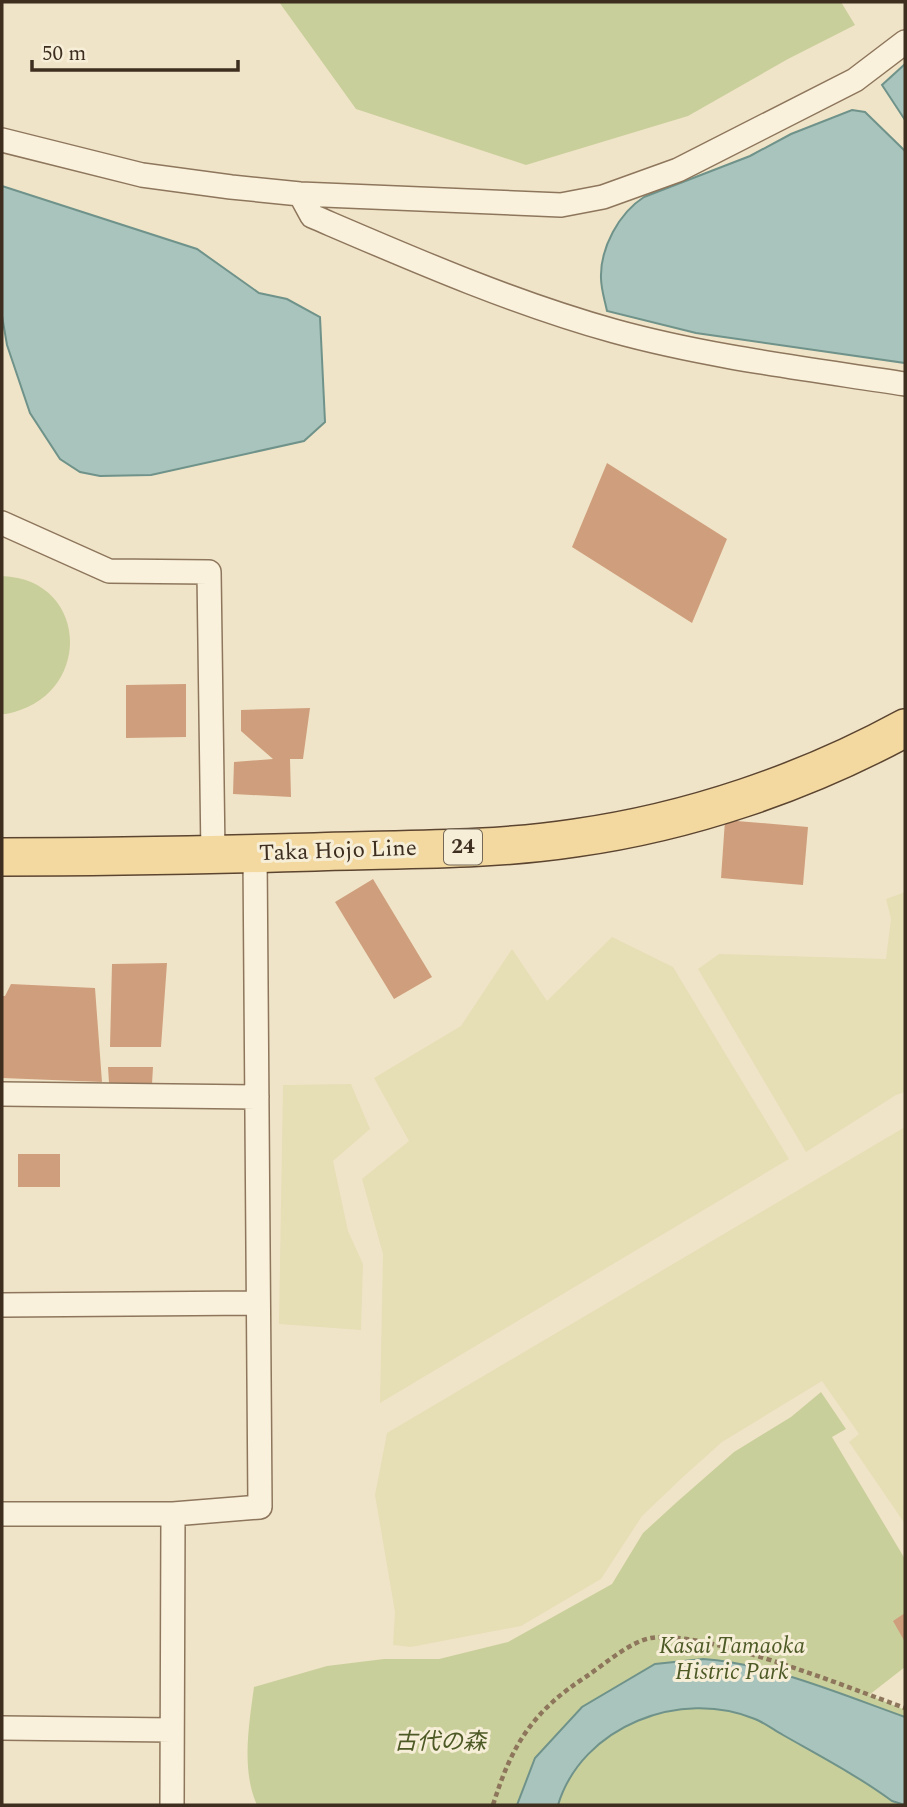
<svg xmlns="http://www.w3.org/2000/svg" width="907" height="1807" font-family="Spectral,'Noto Sans JP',serif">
<rect width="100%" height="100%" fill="#f0e4c8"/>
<!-- farmland -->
<path fill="#e6deb5" d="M905,892V1092L896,1095L806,1152L698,969L719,954L886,959L891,919L886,899Z
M612,937L673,967L789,1159L380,1403L383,1254L362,1179L409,1141L374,1078L461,1026L512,949L547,1001Z
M351,1084L370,1129L333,1161L348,1231L363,1264L361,1330L279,1324L283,1085Z
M905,1127V1524L849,1442L859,1434L822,1381L722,1442L684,1476L642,1516L601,1579L521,1626L411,1647L393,1645L395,1612L375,1495L387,1433Z"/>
<!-- green -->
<path fill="#c9cf9b" d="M279,2H841L855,25L788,59L688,116L526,165L356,109Z
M2,576C90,579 94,697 6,714H2Z
M821,1392L846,1429L832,1437L905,1559V1667L869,1695L905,1710V1805H257C241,1770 249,1724 254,1687L327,1666L384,1659H439L508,1642L612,1584L643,1533L678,1501L734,1452L791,1417Z"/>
<!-- water -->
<path fill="#a9c4bc" stroke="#6f938a" stroke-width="2" d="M905,64V120L882,85Z
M852,110L865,112L905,151V363L696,333L607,311C605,301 601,289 601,278C600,248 619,213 644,197L750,156L791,134Z
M2,186L197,249L259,293L287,299L320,317L325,422L304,441L151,475L100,476L80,472L60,459L30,413L7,345L2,316Z
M703,1659C768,1663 843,1695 905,1717V1805L892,1801C858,1776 820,1756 783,1735C774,1730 765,1723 755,1719C681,1688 582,1726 558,1805H517L535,1758L582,1707L655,1664Z"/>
<!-- building -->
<path fill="#cf9f7d" d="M607,463L727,539L692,623L572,547Z
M186,684V737L126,738V685Z
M310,708L303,759H290L291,797L233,794L234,762L273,759L241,731V710Z
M725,820L808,827L803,885L721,878Z
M373,879L432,977L394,999L335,902Z
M167,963L161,1047H110L112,964Z
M11,984L95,988L102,1082L2,1078V996H5Z
M108,1067H153L152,1084L109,1083Z
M18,1154H60V1187H18Z
M905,1613V1642L893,1621Z"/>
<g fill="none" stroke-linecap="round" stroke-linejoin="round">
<defs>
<path id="street" d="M2,140L142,175L231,187L300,194L561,205L603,197L678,170L855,80L905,42
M300,194L312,216C410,258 510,302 614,331C708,357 809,369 905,384
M2,523L109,571L209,572L213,854
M2,1094L257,1097
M2,1305L258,1303
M2,1514H173L260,1507L255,854
M2,1728L172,1730
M172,1805L173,1514"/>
<path id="primary" d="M2,857C106,857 211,855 315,852C401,849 489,851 575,838C689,822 804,783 905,728"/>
</defs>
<!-- street casing -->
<use href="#street" stroke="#8d765c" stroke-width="26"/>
<!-- primary casing -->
<use href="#primary" stroke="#5b4430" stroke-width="40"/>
<!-- path -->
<path stroke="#8d765c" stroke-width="4.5" stroke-dasharray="5 3.5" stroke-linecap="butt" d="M493,1805C512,1744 533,1711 587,1676C605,1664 629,1642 651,1638C704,1629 849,1688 905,1708"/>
<!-- street -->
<use href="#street" stroke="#faf1dc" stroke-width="23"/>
<!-- primary -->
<use href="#primary" stroke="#f3d9a0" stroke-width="37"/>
</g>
<g text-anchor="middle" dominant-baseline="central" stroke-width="6" stroke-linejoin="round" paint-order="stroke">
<!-- shield labels -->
<rect fill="#f7eed8" stroke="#756857" stroke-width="2" x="444" y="829.5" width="38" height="35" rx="5"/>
<g font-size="21" font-weight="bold" fill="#3d2e20">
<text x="463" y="847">24</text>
</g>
<!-- street labels -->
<g font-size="23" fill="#3d2e20" stroke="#f7eed8">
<text transform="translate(338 851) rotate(-2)">Taka Hojo Line</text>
</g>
<!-- park labels -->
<g font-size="23" font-style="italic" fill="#4d5a26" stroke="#f7eed8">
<text x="732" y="1646">Kasai Tamaoka<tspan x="732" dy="26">Histric Park</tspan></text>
<text x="440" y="1742">古代の森</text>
</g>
</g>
<!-- border -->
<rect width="907" height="1807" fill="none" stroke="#3d2e20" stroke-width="7"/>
<!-- scale -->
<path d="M32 60v10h206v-10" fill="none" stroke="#3d2e20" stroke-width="3.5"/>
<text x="42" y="60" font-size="21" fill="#3d2e20" stroke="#f7eed8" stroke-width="5" paint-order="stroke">50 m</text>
</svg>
